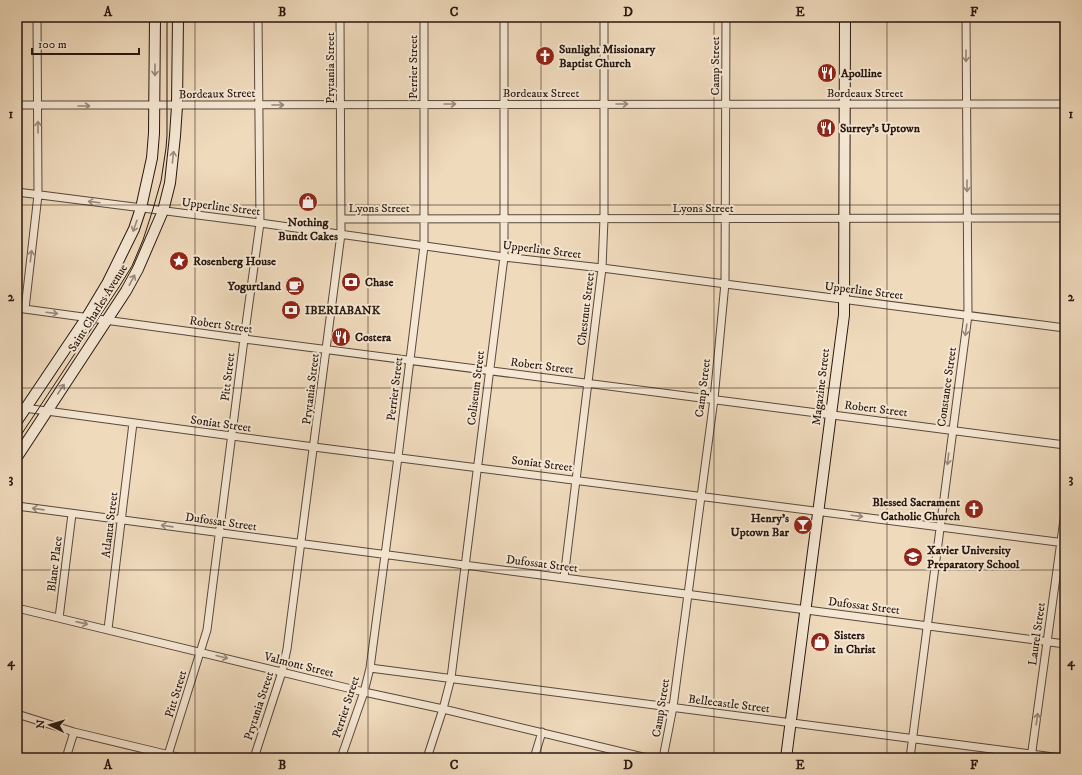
<svg xmlns="http://www.w3.org/2000/svg" width="1082" height="775" font-family="'IM FELL DW Pica',serif">
<rect width="100%" height="100%" fill="#efdabc"/>
<filter id="stains"><feTurbulence type="fractalNoise" baseFrequency=".005" numOctaves="4"/><feColorMatrix values="0 0 0 0 .2 0 0 0 0 .09 0 0 0 0 .02 0 0 0 .5 -.17"/></filter>
<radialGradient id="worn" r=".72"><stop offset=".6" stop-color="#630" stop-opacity="0"/><stop offset="1" stop-color="#630" stop-opacity=".3"/></radialGradient>
<g fill="none" stroke-linecap="round" stroke-linejoin="round">
<defs>
<path id="street" d="M17,105L1065,104
M17,192L260,223L504,257L602,268L1065,328
M342,219L1065,218
M17,308L244,339L1065,445
M25,309L38,195L37,17
M17,407L314,447L1065,543
M17,506L1065,644
M564,578L602,268L604,219V17
M17,608L364,692L443,709L647,758
M59,618L72,514
M108,629L133,423
M370,668L1061,758
M17,714L74,732L182,758
M66,758L74,732
M167,758L207,630L244,339L260,223L258,17
M254,758L282,672L287,649L341,234L340,17
M341,758L364,692L370,668L398,457L424,246V17
M427,758L443,709L451,678L504,257V17
M534,758L542,732
M663,758L673,707L714,399L725,283L726,17
M910,758L968,315L966,17
M1031,758L1065,512"/>
<path id="secondary" d="M17,421L87,317L108,282L134,229L141,208L152,158L154,133L155,17
M17,457L126,291L138,269L163,211L170,183L175,136L177,106L178,17
M786,758L844,315L845,17"/>
</defs>
<!-- street casing -->
<use href="#street" stroke="#5a483b" stroke-width="9"/>
<!-- secondary casing -->
<use href="#secondary" stroke="#281710" stroke-width="12"/>
<!-- street -->
<use href="#street" stroke="#f5e7d3" stroke-width="7"/>
<!-- secondary -->
<use href="#secondary" stroke="#f5e7d3" stroke-width="10"/>
<!-- tram -->
<path stroke="#281710" stroke-width="1" d="M17,441L119,287L132,266L143,240L153,209L161,181L166,148L167,135V17"/>
</g>
<!-- one-way arrows -->
<defs><path id="oneway-shaft" d="M-6 0H5M1.5-3L5.5 0L1.5 3" fill="none" stroke-width="1.6" stroke-linecap="round" stroke-linejoin="round"/></defs>
<g stroke="#99897b">
<use href="#oneway-shaft" transform="translate(966 56) rotate(90)"/>
<use href="#oneway-shaft" transform="translate(155 70) rotate(90)"/>
<use href="#oneway-shaft" transform="translate(450 104)"/>
<use href="#oneway-shaft" transform="translate(622 104)"/>
<use href="#oneway-shaft" transform="translate(278 105)"/>
<use href="#oneway-shaft" transform="translate(84 106)"/>
<use href="#oneway-shaft" transform="translate(38 127) rotate(-90)"/>
<use href="#oneway-shaft" transform="translate(173 157) rotate(-84)"/>
<use href="#oneway-shaft" transform="translate(967 186) rotate(90)"/>
<use href="#oneway-shaft" transform="translate(94 202) rotate(-173)"/>
<use href="#oneway-shaft" transform="translate(135 226) rotate(109)"/>
<use href="#oneway-shaft" transform="translate(31 256) rotate(-83)"/>
<use href="#oneway-shaft" transform="translate(132 280) rotate(-62)"/>
<use href="#oneway-shaft" transform="translate(52 313) rotate(7)"/>
<use href="#oneway-shaft" transform="translate(966 330) rotate(98)"/>
<use href="#oneway-shaft" transform="translate(61 389) rotate(-56)"/>
<use href="#oneway-shaft" transform="translate(948 459) rotate(97)"/>
<use href="#oneway-shaft" transform="translate(38 509) rotate(-172)"/>
<use href="#oneway-shaft" transform="translate(857 516) rotate(7)"/>
<use href="#oneway-shaft" transform="translate(167 526) rotate(-172)"/>
<use href="#oneway-shaft" transform="translate(82 623) rotate(13)"/>
<use href="#oneway-shaft" transform="translate(222 657) rotate(14)"/>
<use href="#oneway-shaft" transform="translate(1037 719) rotate(-82)"/>
</g>
<!-- grid -->
<path fill="none" stroke="#281710" stroke-width="1" stroke-opacity="0.55" d="M195,17V758M368,17V758M541,17V758M714,17V758M887,17V758M17,205H1065M17,388H1065M17,570H1065"/>
<!-- icons -->
<defs>
<symbol id="church-disc" viewBox="-11 -11 22 22"><circle r="9.5" fill="#8f2418" stroke="#f5e7d3"/><path d="M-1.2-6h2.4v3.5h3.3v2.4h-3.3V6h-2.4V-.1h-3.3v-2.4h3.3Z" fill="#fff"/></symbol>
<symbol id="restaurant-disc" viewBox="-11 -11 22 22"><circle r="9.5" fill="#8f2418" stroke="#f5e7d3"/><path d="M-5-6h1v4h1v-4h1v4h1v-4h1v5L-1.5 .5V6h-2V.5L-5-1ZM5-6V6H3V1.5H1.5Q1.5-4 5-6Z" fill="#fff"/></symbol>
<symbol id="shop-disc" viewBox="-11 -11 22 22"><circle r="9.5" fill="#8f2418" stroke="#f5e7d3"/><path d="M-5-2.5h2.3a2.7 3.5 0 0 1 5.4 0H5L5.5 6h-11ZM-1.5-2.5h3a1.5 2.3 0 0 0-3 0Z" fill="#fff"/></symbol>
<symbol id="sight-disc" viewBox="-11 -11 22 22"><circle r="9.5" fill="#8f2418" stroke="#f5e7d3"/><path d="M0-6L1.8-2.2L6-1.7L2.9 1.2L3.7 5.4L0 3.3L-3.7 5.4L-2.9 1.2L-6-1.7L-1.8-2.2Z" fill="#fff"/></symbol>
<symbol id="bank-disc" viewBox="-11 -11 22 22"><circle r="9.5" fill="#8f2418" stroke="#f5e7d3"/><path d="M-6-4H6V4H-6ZM0-2.3a2.3 2.3 0 1 0 0 4.6a2.3 2.3 0 1 0 0-4.6Z" fill="#fff"/></symbol>
<symbol id="cafe-disc" viewBox="-11 -11 22 22"><circle r="9.5" fill="#8f2418" stroke="#f5e7d3"/><path d="M-5.5-4.5H6V0H3Q3 3.5 0 3.5H-2.5Q-5.5 3.5-5.5 0ZM3-3.2v2h1.7v-2ZM-6 4.5H4V6H-6Z" fill="#fff"/></symbol>
<symbol id="bar-disc" viewBox="-11 -11 22 22"><circle r="9.5" fill="#8f2418" stroke="#f5e7d3"/><path d="M-6-5H6L.8 .8V4.5H3.5V6h-7V4.5H-.8V.8Z" fill="#fff"/></symbol>
<symbol id="school-disc" viewBox="-11 -11 22 22"><circle r="9.5" fill="#8f2418" stroke="#f5e7d3"/><path d="M0-5L7-2L0 1L-7-2ZM-4 1L0 2.5L4 1V4Q0 6-4 4Z" fill="#fff"/></symbol>
</defs>
<g fill-rule="evenodd">
<use href="#church-disc" x="534" y="45" width="22" height="22"/>
<use href="#restaurant-disc" x="816" y="62" width="22" height="22"/>
<use href="#restaurant-disc" x="815" y="117" width="22" height="22"/>
<use href="#shop-disc" x="297" y="191" width="22" height="22"/>
<use href="#sight-disc" x="168" y="250" width="22" height="22"/>
<use href="#bank-disc" x="340" y="271" width="22" height="22"/>
<use href="#cafe-disc" x="284" y="275" width="22" height="22"/>
<use href="#bank-disc" x="280" y="299" width="22" height="22"/>
<use href="#restaurant-disc" x="330" y="326" width="22" height="22"/>
<use href="#church-disc" x="963" y="498" width="22" height="22"/>
<use href="#bar-disc" x="792" y="514" width="22" height="22"/>
<use href="#school-disc" x="902" y="546" width="22" height="22"/>
<use href="#shop-disc" x="809" y="631" width="22" height="22"/>
</g>
<g text-anchor="middle" dominant-baseline="central" stroke-width="4" stroke-linejoin="round" paint-order="stroke">
<!-- poi labels -->
<g font-size="12" font-weight="bold" fill="#281710" stroke="#f5e7d3" text-anchor="start">
<text x="559" y="49">Sunlight Missionary<tspan x="559" dy="14">Baptist Church</tspan></text>
<text x="841" y="73">Apolline</text>
<text x="840" y="128">Surrey's Uptown</text>
<text x="308" y="222" text-anchor="middle">Nothing<tspan x="308" dy="14">Bundt Cakes</tspan></text>
<text x="193" y="261">Rosenberg House</text>
<text x="365" y="282">Chase</text>
<text x="281" y="286" text-anchor="end">Yogurtland</text>
<text x="305" y="310">IBERIABANK</text>
<text x="355" y="337">Costera</text>
<text x="960" y="502" text-anchor="end">Blessed Sacrament<tspan x="960" dy="14">Catholic Church</tspan></text>
<text x="789" y="518" text-anchor="end">Henry's<tspan x="789" dy="14">Uptown Bar</tspan></text>
<text x="927" y="550">Xavier University<tspan x="927" dy="14">Preparatory School</tspan></text>
<text x="834" y="635">Sisters<tspan x="834" dy="14">in Christ</tspan></text>
</g>
<!-- street labels -->
<g font-size="12" fill="#281710" stroke="#f5e7d3">
<text transform="translate(715 66) rotate(-90)">Camp Street</text>
<text transform="translate(413 67) rotate(-90)">Perrier Street</text>
<text transform="translate(330 68) rotate(-90)">Prytania Street</text>
<text x="541" y="93">Bordeaux Street</text>
<text x="865" y="93">Bordeaux Street</text>
<text transform="translate(217 94) rotate(-1)">Bordeaux Street</text>
<text transform="translate(221 207) rotate(7)">Upperline Street</text>
<text x="379" y="208">Lyons Street</text>
<text x="703" y="208">Lyons Street</text>
<text transform="translate(542 250) rotate(7)">Upperline Street</text>
<text transform="translate(864 291) rotate(7)">Upperline Street</text>
<text transform="translate(98 308) rotate(-58)">Saint Charles Avenue</text>
<text transform="translate(586 309) rotate(-83)">Chestnut Street</text>
<text transform="translate(221 325) rotate(8)">Robert Street</text>
<text transform="translate(542 366) rotate(7)">Robert Street</text>
<text transform="translate(228 377) rotate(-83)">Pitt Street</text>
<text transform="translate(821 387) rotate(-83)">Magazine Street</text>
<text transform="translate(947 387) rotate(-82)">Constance Street</text>
<text transform="translate(476 388) rotate(-83)">Coliseum Street</text>
<text transform="translate(703 388) rotate(-83)">Camp Street</text>
<text transform="translate(311 389) rotate(-83)">Prytania Street</text>
<text transform="translate(395 389) rotate(-83)">Perrier Street</text>
<text transform="translate(876 409) rotate(7)">Robert Street</text>
<text transform="translate(221 424) rotate(8)">Soniat Street</text>
<text transform="translate(542 464) rotate(7)">Soniat Street</text>
<text transform="translate(221 522) rotate(8)">Dufossat Street</text>
<text transform="translate(110 525) rotate(-83)">Atlanta Street</text>
<text transform="translate(55 564) rotate(-83)">Blanc Place</text>
<text transform="translate(542 564) rotate(7)">Dufossat Street</text>
<text transform="translate(864 606) rotate(7)">Dufossat Street</text>
<text transform="translate(1037 634) rotate(-82)">Laurel Street</text>
<text transform="translate(299 665) rotate(14)">Valmont Street</text>
<text transform="translate(176 694) rotate(-73)">Pitt Street</text>
<text transform="translate(729 704) rotate(7)">Bellecastle Street</text>
<text transform="translate(259 706) rotate(-72)">Prytania Street</text>
<text transform="translate(346 707) rotate(-72)">Perrier Street</text>
<text transform="translate(661 708) rotate(-81)">Camp Street</text>
</g>
</g>
<!-- margin -->
<rect width="1082" height="775" fill="none" stroke="#efdabc" stroke-width="44"/>
<!-- north arrow -->
<g transform="translate(50 725) rotate(275)" stroke="#f5e7d3" stroke-width="3" paint-order="stroke">
<path d="M0-3L7 15L0 10L-7 15Z" fill="#281710"/>
<text y="-6" font-size="11" font-weight="bold" text-anchor="middle" fill="#281710">N</text>
</g>
<!-- scale -->
<path d="M32 48v6h107v-6" fill="none" stroke="#281710" stroke-width="2"/>
<text x="38" y="48" font-size="12" fill="#281710" stroke="#f5e7d3" stroke-width="3" paint-order="stroke">100 m</text>
<rect x="22" y="22" width="1038" height="731" fill="none" stroke="#281710" stroke-width="1.5"/>
<g font-size="13" text-anchor="middle" font-weight="bold" fill="#281710">
<text x="108" y="16">A</text>
<text x="282" y="16">B</text>
<text x="454" y="16">C</text>
<text x="628" y="16">D</text>
<text x="800" y="16">E</text>
<text x="974" y="16">F</text>
<text x="11" y="118">1</text>
<text x="1071" y="118">1</text>
<text x="11" y="301">2</text>
<text x="1071" y="301">2</text>
<text x="11" y="483">3</text>
<text x="1071" y="483">3</text>
<text x="11" y="666">4</text>
<text x="1071" y="666">4</text>
<text x="108" y="769">A</text>
<text x="282" y="769">B</text>
<text x="454" y="769">C</text>
<text x="628" y="769">D</text>
<text x="800" y="769">E</text>
<text x="974" y="769">F</text>
</g>
<rect width="100%" height="100%" filter="url(#stains)"/>
<rect width="100%" height="100%" fill="url(#worn)"/>
</svg>
